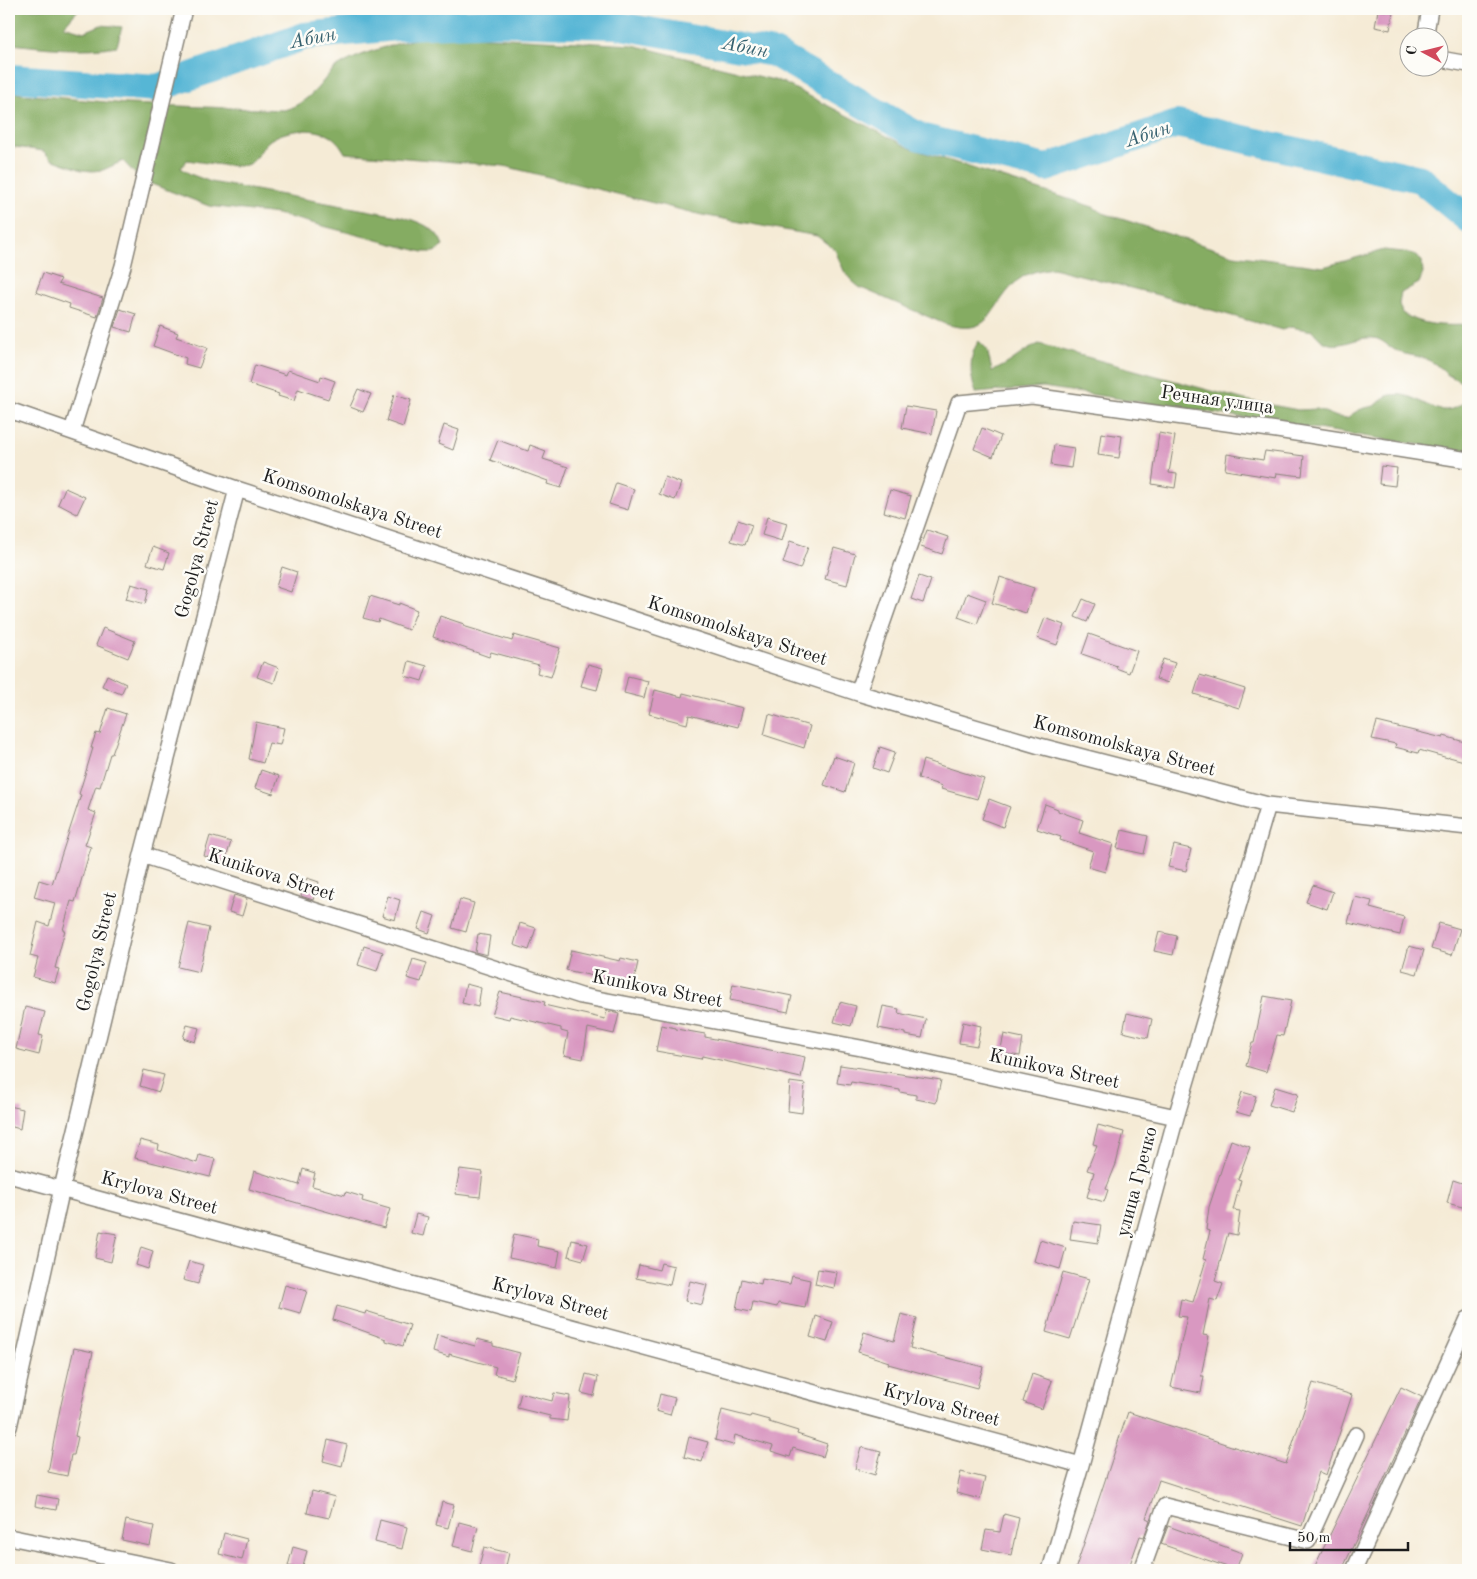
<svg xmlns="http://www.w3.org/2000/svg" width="1477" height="1579" font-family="'Old Standard TT',serif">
<rect width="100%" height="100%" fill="#fdfcf7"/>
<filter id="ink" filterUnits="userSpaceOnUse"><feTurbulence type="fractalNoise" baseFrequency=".02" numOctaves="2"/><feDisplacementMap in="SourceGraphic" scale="10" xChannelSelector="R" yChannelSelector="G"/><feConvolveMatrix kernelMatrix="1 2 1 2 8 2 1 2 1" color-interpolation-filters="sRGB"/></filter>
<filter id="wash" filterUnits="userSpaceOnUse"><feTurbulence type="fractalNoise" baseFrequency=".0096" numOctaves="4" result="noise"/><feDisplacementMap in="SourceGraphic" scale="20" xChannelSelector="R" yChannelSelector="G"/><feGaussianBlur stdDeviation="1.12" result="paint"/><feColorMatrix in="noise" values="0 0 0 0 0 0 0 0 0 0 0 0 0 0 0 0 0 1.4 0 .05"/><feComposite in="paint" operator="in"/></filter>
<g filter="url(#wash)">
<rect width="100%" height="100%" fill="#f5ebd6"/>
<!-- forest -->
<path fill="#85ac62" stroke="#50643f" d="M9,9H79L64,26L84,32L101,25L122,27L117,46C82,52 47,48 12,44L9,43Z
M432,34L633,45L782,82L910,148L1093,207L1103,213L1234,255L1323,267L1384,250L1404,252L1414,255L1422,261L1423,273L1419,283L1401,293L1399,304L1402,313C1423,326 1444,326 1468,325V387C1463,382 1455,379 1448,375C1442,371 1437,364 1430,361C1420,355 1406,356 1397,351C1388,347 1383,339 1373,338C1350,336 1332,358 1313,331L1291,327L1282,330L1162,296L1053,268C1039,270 1024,273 1014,284C988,310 992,337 945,324L859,287L851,280L844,271L835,250L817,236L702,215L504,166L345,153C341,146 337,140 330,136C313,126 285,130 270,140C260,147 258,162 246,165C232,168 202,162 187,160L181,168L190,174L211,182L404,217C421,223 438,228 443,246L434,252H423L277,214L209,206L141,180L123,161L103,170L92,171L82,170L51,159L43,151L9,146V91L21,94L127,104L284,110C299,106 311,96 321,84C325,79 329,73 334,69C362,50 400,44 432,34Z
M979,341L987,349L992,371C1010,365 1020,352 1039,344L1245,400L1298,410L1317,409L1337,417L1347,418C1352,414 1358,410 1364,408C1368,407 1373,407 1376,405C1382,401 1383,396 1391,395C1422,390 1436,428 1468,399V452L1043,387L976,393C970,377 968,355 979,341Z"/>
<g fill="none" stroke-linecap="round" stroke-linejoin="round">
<!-- river -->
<path stroke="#56b6d5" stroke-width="28" d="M9,78L157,88L305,36L406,26L498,22L615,25L774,53L920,137L1046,168L1177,124L1420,179L1468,219"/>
</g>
<g id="blocks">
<!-- building -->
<path fill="#d998c1" d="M1378,10L1393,12L1390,30L1375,27Z
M43,273L61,279L58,284L103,298L97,317L69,308L70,304L36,292Z
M120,309L136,314L131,332L114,327Z
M160,326L178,333L176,337L207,348L199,368L185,364L186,358L153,346Z
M255,365L286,375L288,370L320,381L321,376L335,381L328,399L298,389L294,401L278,396L279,394L249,384Z
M358,389L371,394L363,412L350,407Z
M394,395L411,400L403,427L386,421Z
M906,406L936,411L932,434L902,428Z
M444,425L459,430L453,450L438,444Z
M982,428L1001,436L993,457L974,449Z
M1101,433L1122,436L1119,458L1098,455Z
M1159,433L1175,436L1169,473L1177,474L1175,488L1152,484Z
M498,440L528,451L530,445L546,451L543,459L568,467L561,488L547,484L548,481L490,460Z
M1054,445L1074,448L1071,468L1051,465Z
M1265,451L1304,456L1302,476L1277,473L1276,478L1225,470L1227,454L1263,460Z
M1381,466L1397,468L1395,486L1379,484Z
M665,477L681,483L675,500L659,494Z
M616,483L634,489L628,510L609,504Z
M65,488L85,497L77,514L58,504Z
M890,490L911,496L905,518L884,512Z
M767,517L787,523L782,541L762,535Z
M738,520L752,525L745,545L731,541Z
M927,530L948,537L942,554L921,547Z
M790,541L808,547L800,569L783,563Z
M153,547L169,553L164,569L147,564Z
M834,548L855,554L847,585L825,579Z
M282,567L297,572L291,592L276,587Z
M919,576L931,580L923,603L911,599Z
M1000,577L1034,588L1026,613L992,603Z
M131,584L149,589L145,604L126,599Z
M967,593L986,600L977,624L958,617Z
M370,596L399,605V603L417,610L409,630L379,619L378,622L363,618Z
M1083,599L1095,604L1087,622L1075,617Z
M440,616L464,624L463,626L512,641L514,635L560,648L551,677L537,673L539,665L491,652L489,657L433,637Z
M1045,618L1064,625L1057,645L1037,638Z
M103,628L135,641L128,658L96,645Z
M1089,634L1137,651L1129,673L1116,668L1117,666L1082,654Z
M1163,659L1175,663L1168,683L1156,679Z
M409,661L427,666L422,681L405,676Z
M263,662L279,668L274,683L257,677Z
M588,664L603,668L597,690L581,686Z
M107,675L126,684L121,694L102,686Z
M1200,675L1245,689L1239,708L1194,694Z
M628,676L648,681L644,698L624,693Z
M655,690L682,697L683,693L743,708L738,727L689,715L687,724L649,714Z
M108,708L126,714L112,754H110L100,787L96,786L88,810L96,813L85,845L91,847L75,902L71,901L63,930H65L55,968L59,969L55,983L33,977L38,958L30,956L38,922L49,926L55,903L34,897L39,880L52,884L81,795L79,794L93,748H91L96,733L100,734Z
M769,714L810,726L804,748L764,735Z
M256,722L284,728L280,745L269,743L263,763L249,759Z
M1377,722L1443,738L1444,736L1468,743V762L1449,757L1448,758L1419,750L1418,753L1395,747L1396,744L1372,739Z
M880,747L895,752L887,773L873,768Z
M834,756L854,763L845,792L824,785Z
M923,760L984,779L977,799L941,789L942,786L918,778Z
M261,770L279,776L273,794L255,788Z
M989,799L1010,807L1003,827L982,819Z
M1045,804L1058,809V811L1083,820L1079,833L1113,844L1105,872L1088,867L1093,851L1060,840L1061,837L1037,829Z
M1122,830L1148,836L1144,854L1117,848Z
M210,836L231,842L225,862L204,856Z
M1174,845L1191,849L1186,871L1168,867Z
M307,878L319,882L313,900L301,896Z
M1313,885L1333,892L1327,909L1306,902Z
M234,895L247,899L242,916L229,912Z
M388,896L400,900L395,920L382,916Z
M1355,897L1372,901L1370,908L1404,917L1400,935L1348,923Z
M460,899L474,903L466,932L452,928Z
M424,912L435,916L429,933L418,929Z
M189,923L209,928L199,972L178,967Z
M520,923L536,928L529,950L514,945Z
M1439,923L1460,929L1452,955L1431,949Z
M1159,932L1177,936L1173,955L1154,951Z
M478,934L490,936L487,955L475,952Z
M364,946L383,952L377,971L358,965Z
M1409,946L1424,950L1417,974L1402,970Z
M571,950L620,961L621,958L638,962L633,985L566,970Z
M413,959L427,963L421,982L407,978Z
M466,984L481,988L478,1007L462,1003Z
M733,984L792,996L788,1012L730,1000Z
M500,992L545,1002L544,1005L605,1019L607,1011L619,1014L614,1034L588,1028L583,1059L564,1055L568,1033L561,1031V1028L510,1016L509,1019L492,1015Z
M1264,996L1291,1001L1283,1036L1277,1035L1266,1072L1246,1066L1252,1043H1254Z
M840,1002L856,1006L851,1026L834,1022Z
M883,1006L899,1009L898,1013L926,1019L922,1038L905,1035V1033L878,1028Z
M25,1007L45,1012L39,1035L43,1036L39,1055L16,1049Z
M1127,1013L1152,1019L1148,1038L1123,1032Z
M963,1022L981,1026L977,1046L959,1043Z
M187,1025L199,1028L195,1042L183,1038Z
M661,1025L676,1028V1029L705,1034V1037L805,1057L801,1078L702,1056L701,1059L656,1051Z
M1004,1034L1023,1038L1020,1056L1000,1053Z
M840,1065L941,1080L936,1103L916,1099V1095L900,1092V1090L851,1082L850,1085L837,1083Z
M144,1070L164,1075L159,1092L140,1086Z
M790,1082L805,1084L802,1113L788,1111Z
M1275,1087L1298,1094L1292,1112L1269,1105Z
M1242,1092L1256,1096L1250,1116L1236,1112Z
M9,1106L23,1109L20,1129L9,1126Z
M1098,1125L1124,1132L1116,1164L1106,1189L1108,1190L1104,1202L1087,1197L1094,1172L1087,1170L1097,1145L1093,1144Z
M140,1140L159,1145L158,1150L197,1163L199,1155L215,1159L210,1177L135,1158Z
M1231,1140L1250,1147L1238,1179L1241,1180L1233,1210L1240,1211L1237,1235L1228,1233L1215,1281L1223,1284L1217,1301L1210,1299L1203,1335L1209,1336L1201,1376H1204L1201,1393L1171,1387L1187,1317L1178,1316L1181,1299L1193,1302L1206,1260L1203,1259L1210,1231L1206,1230L1209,1207Z
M303,1169L315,1173L312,1186L345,1195L346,1192L363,1197L362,1201L390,1209L384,1228L249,1189L254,1171L299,1185Z
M460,1169L483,1172L480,1197L455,1194Z
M1453,1180L1468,1185V1199L1466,1208L1447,1203Z
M416,1214L428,1217L423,1236L411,1233Z
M1073,1221L1101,1225L1098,1243L1070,1239Z
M100,1231L117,1234L111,1262L95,1258Z
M514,1234L538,1239L537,1246L560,1251L557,1268L509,1258Z
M572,1240L588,1244L583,1260L568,1256Z
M1040,1240L1066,1248L1060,1269L1034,1261Z
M141,1247L153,1251L148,1269L136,1265Z
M189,1261L203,1265L198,1284L183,1280Z
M661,1263L674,1266L670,1285L636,1278L639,1265L659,1270Z
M818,1269L837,1272L834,1288L815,1284Z
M1063,1272L1089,1279L1070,1339L1046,1332Z
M792,1276L810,1280L805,1308L778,1303L777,1307L753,1302L751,1312L736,1309L742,1279L761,1284L762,1279L790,1284Z
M690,1281L707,1285L702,1305L685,1301Z
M285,1285L307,1291L300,1313L279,1307Z
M337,1306L365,1314L366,1311L410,1325L403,1346L386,1341V1339L333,1320Z
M901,1314L917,1318L910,1348L983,1367L977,1388L888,1364L889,1362L858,1352L864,1332L894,1341Z
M816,1316L833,1322L827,1342L810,1337Z
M437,1335L475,1346L477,1339L493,1343V1346L520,1353L512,1379L494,1374L496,1367L449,1354V1357L433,1352Z
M74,1348L93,1352L75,1436L78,1437L74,1455H71L67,1476L48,1472L60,1409Z
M586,1374L598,1377L594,1396L581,1393Z
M1032,1374L1052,1381L1042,1409L1023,1402Z
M1313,1383L1352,1395L1326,1475L1319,1472L1302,1526L1159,1480L1146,1518L1150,1520L1144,1537L1140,1536L1128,1570H1075L1128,1412L1286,1464Z
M1401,1387L1422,1397L1342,1570H1313Z
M521,1393L552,1401L554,1393L570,1396L567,1421L550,1419V1416L517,1408Z
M660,1394L675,1398L670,1415L656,1411Z
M722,1410L750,1417L751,1415L769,1420V1422L798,1431L797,1434L827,1444L823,1457L793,1448L790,1457L771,1451L773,1446L735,1435L733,1445L715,1440Z
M689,1437L708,1442L702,1462L684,1457Z
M328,1440L347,1445L342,1466L323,1461Z
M861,1447L881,1452L875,1475L855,1469Z
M961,1472L985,1478L980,1499L956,1493Z
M312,1491L335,1497L329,1518L307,1513Z
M37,1495L58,1499L56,1510L35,1506Z
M442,1502L454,1505L448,1528L436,1525Z
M1004,1514L1019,1518L1011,1555L982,1549L986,1530L1000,1532Z
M126,1520L154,1526L150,1546L122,1540Z
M380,1520L407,1527L402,1549L375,1542Z
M459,1522L478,1527L472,1551L453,1546Z
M1168,1526L1242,1553L1236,1570L1161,1544Z
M224,1533L247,1539L242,1560L219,1554Z
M293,1547L307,1551L302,1569L288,1566Z
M484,1547L509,1553L505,1570H478Z"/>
</g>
</g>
<g filter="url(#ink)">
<use href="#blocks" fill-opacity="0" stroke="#888479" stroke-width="1"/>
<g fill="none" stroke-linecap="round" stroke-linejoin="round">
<defs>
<path id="minor" d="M1425,38L1430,9
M1440,59L1468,64
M9,410L237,489L858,693L1040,746L1268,805L1468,827
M72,431L123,266L184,9
M858,693L959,403L1032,396L1277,430L1468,460
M142,855L581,996L861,1048L1176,1117
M9,1175L1081,1465
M9,1427L62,1188L142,855L237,489
M9,1537L171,1570
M1050,1570L1081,1465L1176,1117L1268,805
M1142,1570L1165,1506L1308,1541L1356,1435
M1354,1570L1468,1319"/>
</defs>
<!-- minor casing -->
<use href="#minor" stroke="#888479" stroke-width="18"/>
<!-- minor -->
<use href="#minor" stroke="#fff" stroke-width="15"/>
</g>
</g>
<g text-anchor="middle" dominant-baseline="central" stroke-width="5" stroke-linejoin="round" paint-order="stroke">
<!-- street labels -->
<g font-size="19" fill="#1c1c1c" stroke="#fdfcf7">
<text transform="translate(1217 401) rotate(8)">Речная улица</text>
<text transform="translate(352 505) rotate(18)">Komsomolskaya Street</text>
<text transform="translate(198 559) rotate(-75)">Gogolya Street</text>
<text transform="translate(737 632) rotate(18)">Komsomolskaya Street</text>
<text transform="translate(1124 747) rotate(15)">Komsomolskaya Street</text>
<text transform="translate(271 876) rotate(18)">Kunikova Street</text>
<text transform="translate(98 952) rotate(-77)">Gogolya Street</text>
<text transform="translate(657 990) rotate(11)">Kunikova Street</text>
<text transform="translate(1054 1070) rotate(12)">Kunikova Street</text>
<text transform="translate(1138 1182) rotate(-75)">улица Гречко</text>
<text transform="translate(159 1194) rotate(15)">Krylova Street</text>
<text transform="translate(550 1300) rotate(15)">Krylova Street</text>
<text transform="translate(941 1406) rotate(15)">Krylova Street</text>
</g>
<!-- water labels -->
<g font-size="20" font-style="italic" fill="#36616f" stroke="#fdfcf7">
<text transform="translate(313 39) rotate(-11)">Абин</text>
<text transform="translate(745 48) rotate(11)">Абин</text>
<text transform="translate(1148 135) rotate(-18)">Абин</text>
</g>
</g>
<!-- margin -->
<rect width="1477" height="1579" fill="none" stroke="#fdfcf7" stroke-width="30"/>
<!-- north arrow -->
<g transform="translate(1424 52) rotate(277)"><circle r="24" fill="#fdfcf7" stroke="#a3a29f"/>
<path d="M0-4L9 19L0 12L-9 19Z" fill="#d1495b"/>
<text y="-8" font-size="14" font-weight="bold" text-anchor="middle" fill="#1c1c1c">С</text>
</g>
<!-- scale -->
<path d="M1290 1542v8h118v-8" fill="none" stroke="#1c1c1c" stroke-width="2.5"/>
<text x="1297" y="1542" font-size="15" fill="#1c1c1c" stroke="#fdfcf7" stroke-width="4" paint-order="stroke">50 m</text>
</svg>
